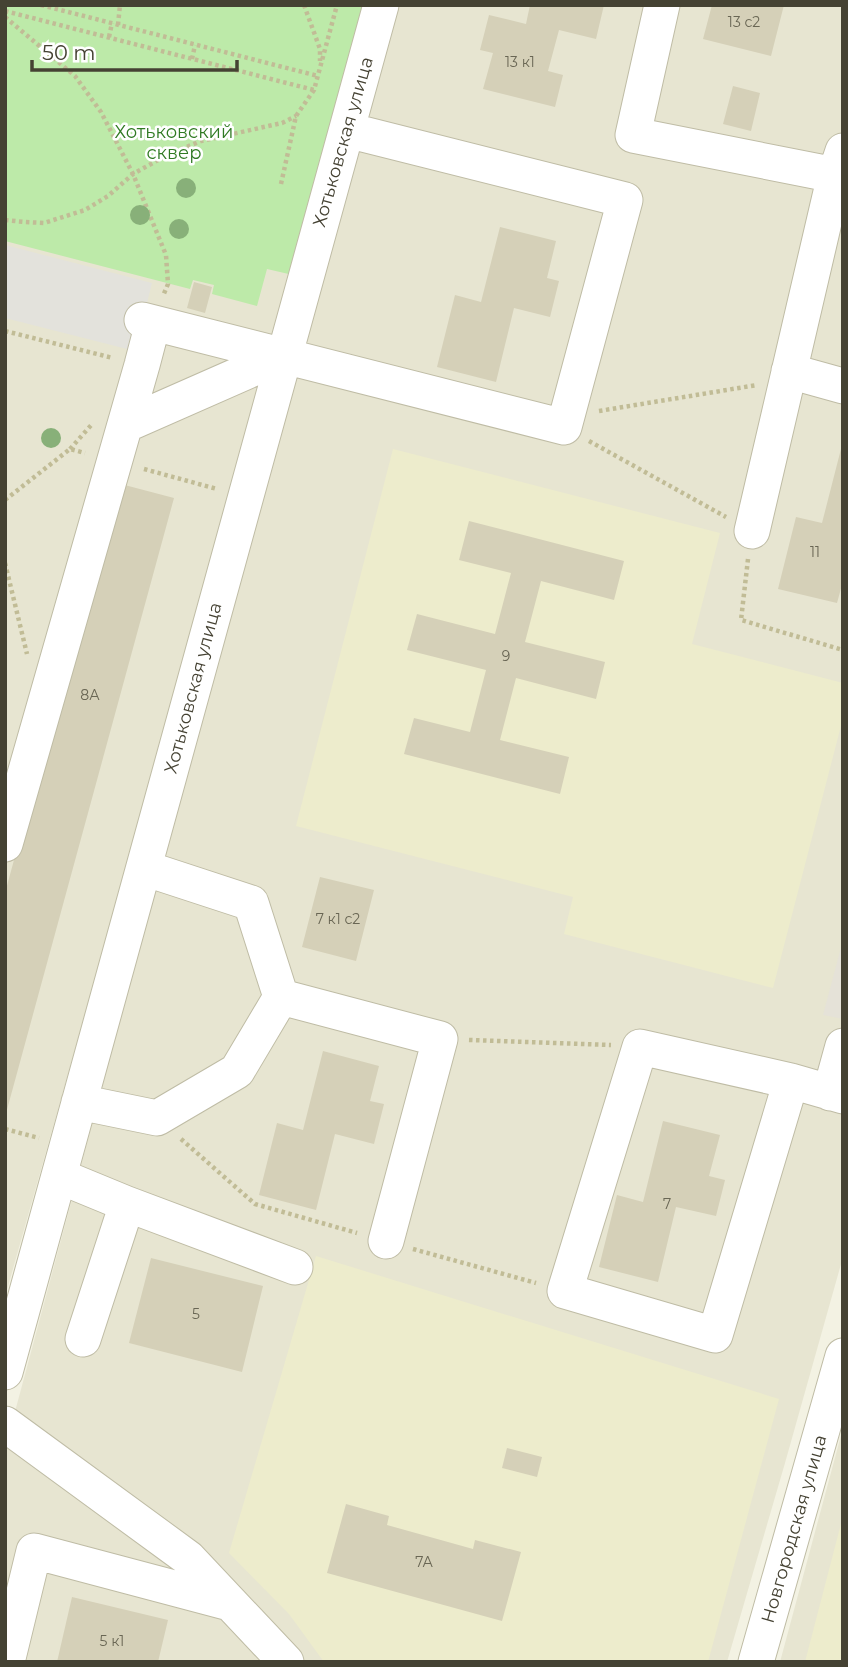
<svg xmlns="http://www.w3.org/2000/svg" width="848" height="1667" font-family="Montserrat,sans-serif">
<rect width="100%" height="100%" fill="#f3f2e3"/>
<!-- residential -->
<path fill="#e7e5d1" d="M5,5L346,90L5,1297Z
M392,5H843V1257L785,1463L727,1662H5V1449Z
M843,1428V1662H780Z"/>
<!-- industrial -->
<path fill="#e5e2d8" d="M843,940V1019L823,1015Z"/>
<!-- education -->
<path fill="#edeccc" d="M393,449L720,533L692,644L843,683V718L773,988L564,934L573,897L296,826Z
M316,1256L779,1399L708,1662H324L289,1614L229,1553Z
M843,1516V1662H805Z"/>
<!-- green -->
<path fill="#bdeaa9" d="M5,5H369L293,275L267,269L257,306L212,294L214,285L193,280L190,289L5,241Z"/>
<!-- parking -->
<path fill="#e3e2dc" d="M5,245L152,283L135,351L5,318Z"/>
<!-- building -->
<path fill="#d5d0b8" d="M530,5H604L596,39L559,30L548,71L563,75L555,107L483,89L493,53L480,50L489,15L526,24Z
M712,5H784L771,56L703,39Z
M733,86L760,93L751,131L723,124Z
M500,227L556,241L547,278L559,281L550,317L514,308L496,382L437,367L455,295L481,302Z
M194,282L212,287L205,313L187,308Z
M842,445L843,581L837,603L778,589L796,517L822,523Z
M117,483L174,498L5,1117V893Z
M469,521L624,561L614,600L541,581L525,642L605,662L596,699L516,678L500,740L569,757L560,794L404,754L414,718L470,732L486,670L407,650L417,614L495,634L511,573L459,560Z
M320,877L374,890L356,961L302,947Z
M323,1051L379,1066L370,1101L384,1104L374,1144L335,1134L316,1210L259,1195L277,1123L303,1130Z
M663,1121L720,1135L709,1176L725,1180L716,1216L676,1207L658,1282L599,1267L617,1195L643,1202Z
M151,1258L263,1286L242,1372L129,1343Z
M507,1448L542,1457L537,1477L502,1468Z
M346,1504L389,1516L387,1525L473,1549L475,1540L521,1552L502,1621L327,1573Z
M72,1597L168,1620L158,1662H57Z"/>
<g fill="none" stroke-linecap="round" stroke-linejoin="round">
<defs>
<path id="minor" d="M662,5L633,135L835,175
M142,320L564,427L625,200L347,130
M789,371L843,386
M125,425L284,355
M752,531L835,175L843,151
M5,844L142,365L153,323
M144,868L251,903L281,997L440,1039L386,1241
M791,1081L715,1335L565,1291L640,1047L791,1081L843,1096
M830,1093L843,1046
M79,1102L157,1118L237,1071L281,997
M59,1176L127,1204
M83,1339L127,1204L295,1267
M5,1372L381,5
M5,1424L188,1558L286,1662
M7,1662L34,1551L230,1603
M756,1662L843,1356"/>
</defs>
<!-- minor casing -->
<use href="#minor" stroke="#bfbca5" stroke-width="37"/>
<!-- path -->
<path stroke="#c1bc96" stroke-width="4.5" stroke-dasharray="3.5 3.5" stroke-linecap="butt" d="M41,5L318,76
M304,5L320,49V61
M5,11L314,90
M5,17L75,76L101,112L133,174L166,255L168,284L163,296
M118,25L120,5
M109,37L112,23
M192,59L195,45
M281,184L296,116L314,90L337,5
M5,220L24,222L44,223L85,210L108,196L133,174L167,155L201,141L282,123L296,116
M5,331L113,358
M599,411L757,385
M589,441L726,517
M70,449L93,423
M144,469L217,489
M5,500L70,449L85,453
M748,559L741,620L843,650
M5,563L27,654
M469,1040L611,1045
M5,1129L39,1138
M181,1139L255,1204L357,1233
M413,1249L536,1283"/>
<!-- minor -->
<use href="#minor" stroke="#fff" stroke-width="35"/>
</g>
<!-- trees -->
<g fill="#88b079">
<circle cx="186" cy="188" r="10"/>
<circle cx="140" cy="215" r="10"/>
<circle cx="179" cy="229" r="10"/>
<circle cx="51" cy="438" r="10"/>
</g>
<g text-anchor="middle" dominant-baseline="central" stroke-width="5" stroke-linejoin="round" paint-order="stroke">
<!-- number labels -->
<g font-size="14" fill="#696654">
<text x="744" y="22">13 с2</text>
<text x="520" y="62">13 к1</text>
<text x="815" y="552">11</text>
<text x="506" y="656">9</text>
<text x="90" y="695">8А</text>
<text x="338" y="919">7 к1 с2</text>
<text x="667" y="1204">7</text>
<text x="196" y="1314">5</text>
<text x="424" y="1562">7А</text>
<text x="112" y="1641">5 к1</text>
</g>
<!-- park labels -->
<g font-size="18" fill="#307a23" stroke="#fff">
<text x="174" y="132">Хотьковский<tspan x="174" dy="21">сквер</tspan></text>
</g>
<!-- street labels -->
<g font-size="18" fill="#454233" stroke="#fff">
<text transform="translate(343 142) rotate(-74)">Хотьковская улица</text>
<text transform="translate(193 688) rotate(-75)">Хотьковская улица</text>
<text transform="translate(794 1529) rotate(-74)">Новгородская улица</text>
</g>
</g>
<!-- border -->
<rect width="848" height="1667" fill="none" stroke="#454233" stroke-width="14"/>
<!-- scale -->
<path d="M32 60v10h205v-10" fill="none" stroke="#454233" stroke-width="3.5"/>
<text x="42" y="60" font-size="21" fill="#454233" stroke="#ffffff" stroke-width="5" paint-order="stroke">50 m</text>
</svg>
